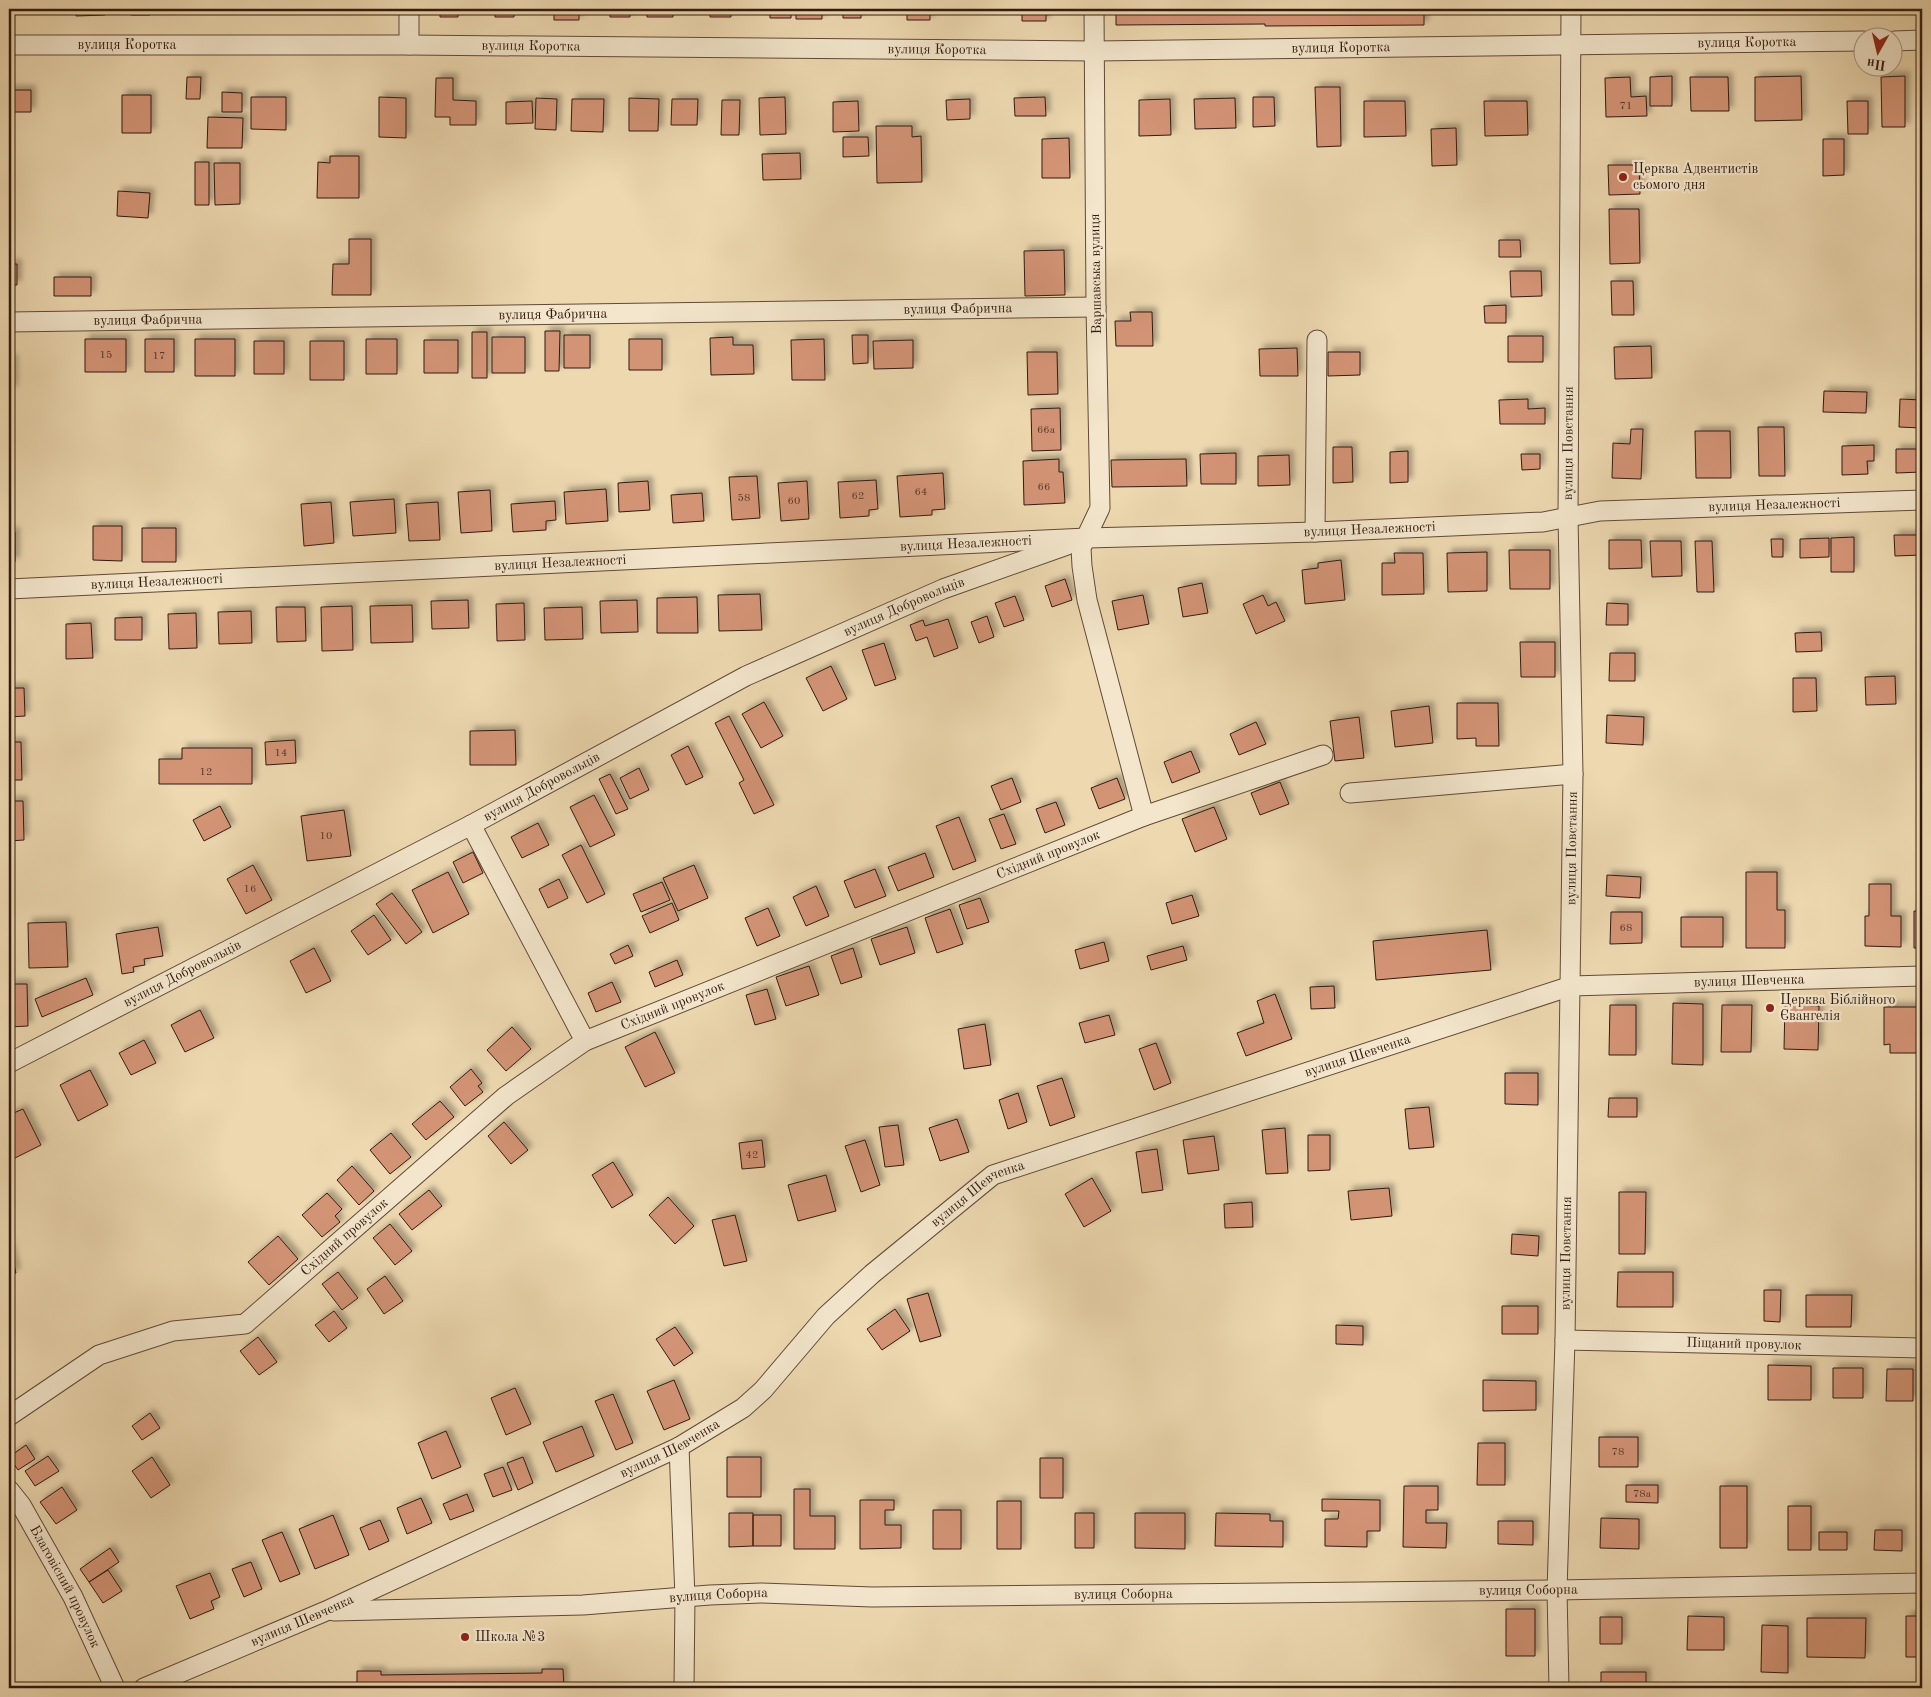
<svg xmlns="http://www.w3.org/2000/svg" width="1931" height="1697" font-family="'Old Standard TT',serif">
<defs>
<filter id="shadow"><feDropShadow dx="4.5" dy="-4.5" stdDeviation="2.5" flood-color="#0004"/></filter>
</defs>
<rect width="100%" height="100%" fill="#edd8b0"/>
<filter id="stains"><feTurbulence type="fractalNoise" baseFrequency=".004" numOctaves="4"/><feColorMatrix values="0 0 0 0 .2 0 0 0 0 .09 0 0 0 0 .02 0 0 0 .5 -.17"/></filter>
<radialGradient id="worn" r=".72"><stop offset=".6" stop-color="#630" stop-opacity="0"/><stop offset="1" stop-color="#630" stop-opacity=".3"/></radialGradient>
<!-- building -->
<path fill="#d39476" stroke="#321a0f" filter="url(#shadow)" d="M15,9H36V13L15,14Z
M76,9H104L105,15L76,16Z
M131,9H150V15H131Z
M200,9H225V13L200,14Z
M338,9H361V13L339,14Z
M440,9H458V17H440Z
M495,9H514V17H495Z
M554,9H579V20H554Z
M610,9H630V17H610Z
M647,9H673V17H647Z
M710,9H731V17H710Z
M770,9H791V18H770Z
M796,9H822V19H796Z
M843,9H861V18H843Z
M907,9H930V20H907Z
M1022,9H1046V21H1022Z
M1116,9H1424V25L1265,26V24L1116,25Z
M1600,9H1639L1638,12H1600Z
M1670,9H1703L1702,13L1670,12Z
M1672,76V106H1650V77Z
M1801,76L1802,120L1755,121V77Z
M1905,76V127H1882L1881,77Z
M187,77H201L200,99H186Z
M1630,77L1631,97L1646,96L1647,116L1606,117L1605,78Z
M1690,77H1728L1729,111H1691Z
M436,78H453V100L476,101V125H450V117H435Z
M1315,87H1340L1341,146L1317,147Z
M9,90H31V112H9Z
M222,92L242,93V112H222Z
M122,95H151V133H122Z
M251,97H286V130L251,129Z
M379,97L406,98V138L379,137Z
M785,97L786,134L760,135L759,98Z
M1045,97L1046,116H1015L1014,98Z
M1253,97H1274L1275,126L1253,127Z
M536,98L557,99L556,130L535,129Z
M629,98L659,99L658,131H629Z
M1235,98L1236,128L1195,129L1194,99Z
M572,99H604L603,132L571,131Z
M672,99H698L697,125H671Z
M970,99V119L947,120L946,100Z
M1170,99L1171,135L1139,136V100Z
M722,100H740L739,135H721Z
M532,101L533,123L506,124V102Z
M858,101L859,131L833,132V102Z
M1364,101H1405L1406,136L1364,137Z
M1484,101H1527L1528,135L1485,136Z
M1847,101H1868V134H1848Z
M208,117L243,118L242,148H207Z
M876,126H912V137L921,136L922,182L877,183Z
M1456,128L1457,165L1432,166L1431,129Z
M843,137H868L869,156L843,157Z
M1069,138L1070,178H1042V139Z
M1823,139H1844V175L1823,176Z
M800,153L801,179L763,180L762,154Z
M330,156H359V198H317L318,162L330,163Z
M195,162H209V205H195Z
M214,163H240V204L215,205Z
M1608,165H1639L1640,194L1609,195Z
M118,191L150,193L148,218L117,216Z
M1609,209H1639L1640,263L1610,264Z
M349,239H371V295H332L333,264H349Z
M1499,240H1520L1521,257H1499Z
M1064,250L1065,295L1025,296L1024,251Z
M9,264H17V285H9Z
M1510,271H1541L1542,296L1511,297Z
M54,277H91V296H54Z
M1611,281H1633L1634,315H1612Z
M1506,305V323H1485L1484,306Z
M1130,312H1152L1153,346H1116L1115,321H1131Z
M545,331H560L559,371H545Z
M472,332H487V378H472Z
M564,335H590V368H564Z
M852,335H868V363L853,364Z
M1508,336H1543V362H1508Z
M492,337H525V373H492Z
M733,337V345H753L754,374L711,375L710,338Z
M85,339H126V372H85Z
M145,339H174V372H145Z
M195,339H235V376H195Z
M366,339H397V374H366Z
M629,339H662V370H629Z
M824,339L825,380H792L791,340Z
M424,340H458V373H424Z
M913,340V368L874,369L873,341Z
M254,341H284V374H254Z
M310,341H344V380H310Z
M1651,346L1652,378L1615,379L1614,347Z
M1297,348L1298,376H1260L1259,349Z
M1027,352H1057L1058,394L1028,395Z
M1328,352H1360V375L1328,376Z
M9,359H13V390H9Z
M1824,391L1867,392L1866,413L1823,412Z
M1528,399V409L1545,408V424H1500L1499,400Z
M1900,399L1922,400V428L1899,427Z
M1060,408L1061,450L1032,451L1031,409Z
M1758,427H1784L1785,476H1759Z
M1631,429H1643L1641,479L1612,478L1613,443L1630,444Z
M1695,431H1730L1731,478H1696Z
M1874,445V461H1867L1868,474L1842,475V446Z
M1333,447H1352L1353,482L1333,483Z
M1896,449H1922V472L1896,473Z
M1408,451V482L1390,483V452Z
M1236,453V484H1201L1200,454Z
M1521,454H1540V469L1522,470Z
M1289,455L1290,485L1258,486V456Z
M1059,459V472H1063L1065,503L1024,505L1023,461Z
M1186,459L1187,486L1112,487L1111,460Z
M943,473L945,509L932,510V515L900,517L897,476Z
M757,476L760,518L732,520L729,477Z
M876,480L878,509L869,510V516L840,518L838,482Z
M648,481L650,510L619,512L618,483Z
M807,481L809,519L781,521L778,483Z
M606,489L608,521L566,524L564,492Z
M490,490L492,531L461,533L458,492Z
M702,493L704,521L673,523L671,495Z
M394,499L396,533L353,536L350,502Z
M555,501L556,520L546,521V530L513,532L511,504Z
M331,502L334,543L304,546L301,504Z
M438,502L440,540L409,541L406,504Z
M93,526H122V561L93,560Z
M142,528H176V562H142Z
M9,532H15V562H9Z
M1894,535H1922V555L1895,556Z
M1854,537V572H1831V538Z
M1829,538V557L1800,558V539Z
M1771,539H1783V557H1772Z
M1609,540H1641L1642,568L1609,569Z
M1650,541H1681L1682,576L1652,577Z
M1695,541H1712L1714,592H1697Z
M1509,550H1550V589H1510Z
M1487,552V591L1448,592L1447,553Z
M1394,553H1423L1424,594L1382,595V563H1395Z
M1341,560L1345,600L1305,604L1302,570L1318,568V563Z
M1065,579L1072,600L1052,607L1045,586Z
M1202,583L1208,613L1183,617L1178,588Z
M760,594L762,630L719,631L718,595Z
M1143,595L1149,624L1118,630L1112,601Z
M1263,595L1268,606L1276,602L1285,621L1256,634L1243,604Z
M1015,596L1024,620L1004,627L995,603Z
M697,597L698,633H657V598Z
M468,600L469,628L432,629L431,601Z
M637,600L638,632L601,633L600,601Z
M524,603L525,640L497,641L496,604Z
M1607,603L1628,604V625H1606Z
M412,605L413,642L371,643L370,606Z
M352,606L353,650L322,651L321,607Z
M276,607H305L306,641L277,642Z
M582,607L583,639L545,640L544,608Z
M251,611L252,643L219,644L218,612Z
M196,613L197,648L169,649L168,614Z
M987,616L994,637L979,643L971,622Z
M142,617V640H115V618Z
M948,619L958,648L934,657L927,637L916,641L910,625L923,620L925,626Z
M91,623L93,658L66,659V624Z
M1821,632L1822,651L1796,652L1795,633Z
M1520,642H1555V677H1521Z
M884,643L896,679L875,686L862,650Z
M1610,653H1635V681H1609Z
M831,666L847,699L823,711L806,678Z
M1895,676L1896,704L1866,705L1865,677Z
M1793,678H1816L1817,711L1793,712Z
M9,688H24L25,716L9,717Z
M764,702L783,736L761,748L742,714Z
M1457,703H1498L1499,746H1476V738L1457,739Z
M1429,706L1433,743L1395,747L1391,711Z
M1607,715L1644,717L1643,745L1606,743Z
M729,716L774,805L754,814L739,783L744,780L715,723Z
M1359,717L1364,758L1335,761L1330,721Z
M1256,722L1266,744L1239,755L1230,734Z
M515,730L516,765H470V731Z
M295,740L296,763L266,765L265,742Z
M9,742H21L22,780H9Z
M688,746L703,777L686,785L671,755Z
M182,748H252V784H159V759H182Z
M1191,751L1200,772L1172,783L1164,762Z
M639,768L649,790L630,799L620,778Z
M610,774L628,809L616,814L599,779Z
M1012,778L1021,802L1001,810L991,786Z
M1117,778L1125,799L1099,809L1091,788Z
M1280,782L1289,804L1260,815L1251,793Z
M594,795L615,835L590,847L570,807Z
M9,801H23L24,840L9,841Z
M1056,802L1065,825L1045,833L1036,809Z
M220,806L231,827L204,841L193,820Z
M1214,807L1227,839L1195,852L1182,819Z
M344,810L351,856L307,861L301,816Z
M1004,814L1016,844L1001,849L989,819Z
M959,817L976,861L953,870L936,826Z
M538,823L549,845L522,858L511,837Z
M581,845L605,894L587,903L562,855Z
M473,852L483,873L463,883L453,862Z
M925,853L934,877L898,891L888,867Z
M253,865L272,900L246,914L227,879Z
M694,865L708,898L678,911L663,878Z
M875,869L886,896L855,908L844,881Z
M448,872L469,914L433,933L412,890Z
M1746,872H1777V910H1785V948H1746Z
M1607,875L1641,877L1640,898L1606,896Z
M559,879L568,898L548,908L539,889Z
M662,882L670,900L641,912L633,894Z
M1869,884H1891V916H1901V947L1865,946V916H1869Z
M816,886L829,916L806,926L793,897Z
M392,893L422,932L406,944L376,904Z
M1192,895L1199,916L1172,924L1166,903Z
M980,898L989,922L967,929L959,905Z
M672,903L679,920L650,933L642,916Z
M768,908L780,936L757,946L745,918Z
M950,909L963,944L937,953L925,918Z
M1914,911H1922V948H1914Z
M1611,912H1642V943L1610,944Z
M374,915L391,940L368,955L351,931Z
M1681,917H1723V947H1681Z
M66,922L68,967L29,968L28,923Z
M158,927L163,956L144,959L145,965L133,967L134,972L122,974L116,934Z
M907,927L915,953L880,965L871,939Z
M1487,930L1491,970L1376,980L1373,941Z
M1104,942L1109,961L1080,969L1075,950Z
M628,945L633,956L615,964L610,954Z
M1183,946L1187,960L1151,970L1147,956Z
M314,948L331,981L306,993L290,961Z
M853,948L862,977L841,984L831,956Z
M677,960L683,975L655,987L649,972Z
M809,966L819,995L786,1006L776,977Z
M86,978L93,995L42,1017L35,999Z
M612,982L621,1002L596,1012L588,993Z
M9,984H27L28,1026L9,1027Z
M1334,986L1335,1008L1311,1009L1310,987Z
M767,989L776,1019L755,1025L746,995Z
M1275,994L1292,1039L1246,1056L1237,1033L1264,1023L1257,1001Z
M1673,1003L1703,1004V1065L1672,1064Z
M1610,1005H1636V1055H1609Z
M1722,1005H1752L1751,1052H1721Z
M1785,1005L1819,1006L1818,1050L1784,1049Z
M1884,1007H1919V1053H1890V1044L1884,1045Z
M200,1010L214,1038L185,1052L171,1025Z
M1109,1015L1115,1035L1085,1043L1079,1023Z
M985,1024L991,1065L964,1069L958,1029Z
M512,1027L531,1049L506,1071L487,1050Z
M655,1032L675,1073L645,1087L625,1047Z
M144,1040L156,1063L131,1075L119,1053Z
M1156,1043L1171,1083L1154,1090L1139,1049Z
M471,1069L482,1083L478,1086L483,1092L465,1106L450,1087Z
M90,1070L108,1105L78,1121L60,1085Z
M1505,1073H1538V1105L1505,1104Z
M1062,1078L1075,1117L1050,1126L1037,1086Z
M1018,1093L1027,1122L1008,1129L999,1100Z
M1609,1098H1637V1117H1608Z
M440,1101L454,1117L426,1140L412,1124Z
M1429,1107L1434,1147L1409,1149L1405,1109Z
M23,1109L41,1145L15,1158L9,1145V1115Z
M957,1119L969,1152L940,1161L929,1128Z
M504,1122L528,1150L511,1164L488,1136Z
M898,1125L904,1165L885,1167L879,1127Z
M1285,1128L1288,1173L1266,1174L1262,1130Z
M391,1133L411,1157L390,1174L370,1150Z
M1308,1135H1330V1170L1308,1171Z
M1214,1136L1219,1170L1188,1174L1183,1140Z
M762,1140L765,1167L742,1169L739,1143Z
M865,1140L880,1185L861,1192L845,1146Z
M1157,1149L1163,1190L1142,1193L1136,1152Z
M613,1162L633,1195L612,1208L592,1175Z
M352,1166L374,1191L359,1205L337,1180Z
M826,1175L836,1211L798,1221L788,1185Z
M1092,1178L1111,1211L1084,1227L1065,1194Z
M1389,1188L1392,1216L1351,1220L1348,1191Z
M429,1190L442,1206L412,1230L399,1214Z
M1619,1192H1646L1645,1254H1619Z
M327,1193L342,1209L335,1216L340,1222L322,1237L302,1215Z
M668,1197L694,1226L675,1244L649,1215Z
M1252,1202L1253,1227L1225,1228L1224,1204Z
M735,1215L747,1261L724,1266L712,1220Z
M390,1224L412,1251L395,1265L373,1238Z
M1512,1234L1539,1236L1538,1256L1511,1254Z
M278,1236L298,1259L269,1285L248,1262Z
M9,1244L16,1273L9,1275Z
M338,1272L358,1298L342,1310L322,1284Z
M1618,1272H1673V1307H1617Z
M385,1276L403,1301L384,1314L367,1289Z
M1764,1290H1781L1780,1322L1764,1321Z
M928,1293L941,1336L920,1342L907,1299Z
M1806,1295H1852L1851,1327H1806Z
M1502,1306H1538V1334H1502Z
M895,1309L910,1331L882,1350L867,1329Z
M334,1311L347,1328L329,1342L315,1325Z
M1336,1325L1363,1326V1345L1336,1344Z
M675,1327L693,1353L674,1366L656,1339Z
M258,1337L277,1362L259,1375L240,1351Z
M1768,1365L1811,1366V1400H1768Z
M1833,1368H1863V1398H1833Z
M1887,1369H1913V1401H1886Z
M674,1380L690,1419L664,1430L647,1391Z
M1483,1380L1536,1381V1410L1483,1411Z
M515,1388L531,1424L506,1435L491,1398Z
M613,1394L633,1443L616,1450L595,1401Z
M150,1413L160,1428L142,1440L132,1426Z
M582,1426L594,1456L556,1472L543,1442Z
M446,1431L461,1467L432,1479L418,1443Z
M1599,1437H1638V1467H1599Z
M1478,1443H1505V1485H1477Z
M26,1445L35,1459L18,1470L9,1457Z
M48,1456L59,1471L35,1486L25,1471Z
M152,1457L170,1485L151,1498L132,1471Z
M523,1457L533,1483L518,1490L507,1463Z
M727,1457H761V1497H727Z
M1040,1458H1063V1498H1040Z
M503,1467L512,1490L493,1497L484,1474Z
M1626,1485H1658V1503L1626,1502Z
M1404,1486H1438V1510H1426V1523H1447L1446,1548L1403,1547Z
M1720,1486H1747V1548H1720Z
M62,1487L77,1510L56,1524L40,1502Z
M794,1489H810V1516H835V1549H794Z
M467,1494L474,1511L450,1520L443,1504Z
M421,1498L432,1523L407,1534L397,1508Z
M1322,1499L1380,1500V1531H1367V1547L1325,1546V1519H1338L1339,1511H1322Z
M860,1500H894V1510H885V1525H901V1548L860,1549Z
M997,1501H1021V1549H997Z
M1788,1506H1811V1550H1788Z
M933,1510H961V1549H933Z
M729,1513H753V1546L729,1547Z
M1075,1513H1094V1548H1075Z
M1135,1513H1185V1549L1135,1548Z
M1216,1513L1270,1514V1521H1283V1547L1215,1546Z
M333,1515L349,1555L315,1569L299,1529Z
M753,1515H781V1546H753Z
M1601,1518L1639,1519V1549L1600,1548Z
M380,1520L389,1541L369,1550L360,1528Z
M1498,1521H1533V1545L1498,1544Z
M1875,1530H1902V1551L1874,1550Z
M282,1532L300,1574L280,1582L262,1540Z
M1819,1532H1847V1550H1819Z
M110,1548L119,1562L89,1582L80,1569Z
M251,1562L262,1589L244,1597L232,1569Z
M108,1570L122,1591L103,1603L89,1582Z
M210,1573L220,1597L211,1601L214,1609L190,1619L176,1586Z
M1506,1609H1535V1656H1506Z
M1688,1616L1724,1617V1650H1687Z
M1906,1616H1922V1657H1906Z
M1600,1617H1622V1644H1600Z
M1807,1618H1866L1865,1658L1807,1657Z
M1762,1625L1788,1626V1673L1761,1672Z
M542,1669H563L564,1688H357V1671H381V1675L542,1673Z
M1601,1672H1646V1688H1601Z"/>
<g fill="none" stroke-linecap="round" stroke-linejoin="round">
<defs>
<g id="street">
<path d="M409,9V45"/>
<path d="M1894,41L1922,40"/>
<path id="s1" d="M9,45H409L1094,51L1864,41"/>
<path id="s2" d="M9,322L1096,307"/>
<path d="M1315,532L1317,340"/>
<path id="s3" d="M9,589L1087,538L1315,532L1543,522L1600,511L1922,500"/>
<path d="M1350,793L1573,774"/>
<path d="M1144,816L1323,755"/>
<path d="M471,825L585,1041"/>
<path id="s4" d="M9,1063L471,825L746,676L943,589L1067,545"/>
<path id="s5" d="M1565,1340L1922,1348"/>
<path id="s6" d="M9,1416L99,1355L173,1331L245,1324L506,1096L585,1041L1144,816L1087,600L1082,566L1081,548L1100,508L1096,307L1094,9"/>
<path d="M679,1447L685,1597L684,1688"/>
<path id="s7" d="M9,1490L21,1505L73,1597L115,1688"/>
<path id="s8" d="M334,1611L583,1605L710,1595L761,1593L872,1597L1557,1590L1922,1583"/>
<path id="s9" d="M144,1688L326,1611L679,1447L743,1408L763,1390L826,1316L872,1274L993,1175L1571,986L1922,976"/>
<path id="s10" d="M1559,1688L1557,1590L1565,1340L1573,774L1568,517L1571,9"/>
</g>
</defs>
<!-- street casing -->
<use href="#street" stroke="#614a37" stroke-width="21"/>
<!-- street -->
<use href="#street" stroke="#f3e6cc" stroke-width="19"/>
</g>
<!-- markers -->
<g fill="#8f2418" stroke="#f3e6cc" stroke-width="2">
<circle cx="1623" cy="177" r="5"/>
<circle cx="1770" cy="1008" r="5"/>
<circle cx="465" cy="1637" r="5"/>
</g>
<g text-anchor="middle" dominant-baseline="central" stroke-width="4.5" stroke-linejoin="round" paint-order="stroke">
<!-- number labels -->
<g font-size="11" fill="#5a3829">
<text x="1626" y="106">71</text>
<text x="106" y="355">15</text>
<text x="159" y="356">17</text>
<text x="1046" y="430">66а</text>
<text x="1044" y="487">66</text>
<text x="921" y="492">64</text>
<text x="858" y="496">62</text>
<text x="744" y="498">58</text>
<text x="794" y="501">60</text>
<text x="281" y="753">14</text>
<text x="206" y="772">12</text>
<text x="326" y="836">10</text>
<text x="250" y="889">16</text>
<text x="1626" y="928">68</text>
<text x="752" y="1155">42</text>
<text x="1618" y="1452">78</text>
<text x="1642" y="1494">78а</text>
</g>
<!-- street labels -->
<g font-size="14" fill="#321a0f" stroke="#f3e6cc">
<text stroke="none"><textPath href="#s1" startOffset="1738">вулиця Коротка</textPath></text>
<text stroke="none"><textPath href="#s1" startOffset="118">вулиця Коротка</textPath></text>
<text stroke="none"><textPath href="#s1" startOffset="522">вулиця Коротка</textPath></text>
<text stroke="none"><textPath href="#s1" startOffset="1332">вулиця Коротка</textPath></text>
<text stroke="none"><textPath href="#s1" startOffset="928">вулиця Коротка</textPath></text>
<text transform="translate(1096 274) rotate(-91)">Варшавська вулиця</text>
<text stroke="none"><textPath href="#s2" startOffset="949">вулиця Фабрична</textPath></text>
<text stroke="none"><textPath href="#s2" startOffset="544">вулиця Фабрична</textPath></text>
<text stroke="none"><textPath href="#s2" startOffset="139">вулиця Фабрична</textPath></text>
<text stroke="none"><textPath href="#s10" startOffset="1245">вулиця Повстання</textPath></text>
<text stroke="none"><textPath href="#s3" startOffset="1768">вулиця Незалежності</textPath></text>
<text stroke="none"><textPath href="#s3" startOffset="1362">вулиця Незалежності</textPath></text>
<text stroke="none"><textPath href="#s3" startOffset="958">вулиця Незалежності</textPath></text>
<text stroke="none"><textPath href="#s3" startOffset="552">вулиця Незалежності</textPath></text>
<text stroke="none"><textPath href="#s3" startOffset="148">вулиця Незалежності</textPath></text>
<text stroke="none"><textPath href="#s4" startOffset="1005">вулиця Добровольців</textPath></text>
<text stroke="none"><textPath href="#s4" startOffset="600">вулиця Добровольців</textPath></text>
<text stroke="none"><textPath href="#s10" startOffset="840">вулиця Повстання</textPath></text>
<text stroke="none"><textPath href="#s6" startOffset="1201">Східний провулок</textPath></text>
<text stroke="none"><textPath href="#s4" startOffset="195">вулиця Добровольців</textPath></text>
<text stroke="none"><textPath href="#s9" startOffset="1791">вулиця Шевченка</textPath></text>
<text stroke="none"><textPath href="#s6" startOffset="796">Східний провулок</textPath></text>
<text stroke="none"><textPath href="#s9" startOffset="1388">вулиця Шевченка</textPath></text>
<text stroke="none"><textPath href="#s9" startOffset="982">вулиця Шевченка</textPath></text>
<text stroke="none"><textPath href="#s6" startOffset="391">Східний провулок</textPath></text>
<text stroke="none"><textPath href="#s10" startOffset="435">вулиця Повстання</textPath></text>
<text stroke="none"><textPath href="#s5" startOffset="179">Піщаний провулок</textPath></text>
<text stroke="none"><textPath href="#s9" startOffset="578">вулиця Шевченка</textPath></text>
<text stroke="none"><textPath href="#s7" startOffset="112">Благовісний провулок</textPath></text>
<text stroke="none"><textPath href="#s8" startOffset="1195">вулиця Соборна</textPath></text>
<text stroke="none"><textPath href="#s8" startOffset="790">вулиця Соборна</textPath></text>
<text stroke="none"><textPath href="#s8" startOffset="385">вулиця Соборна</textPath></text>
<text stroke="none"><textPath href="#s9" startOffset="172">вулиця Шевченка</textPath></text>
</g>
<!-- poi labels -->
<g font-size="14" fill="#321a0f" stroke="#f3e6cc" text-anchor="start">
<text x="1633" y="169">Церква Адвентистів<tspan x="1633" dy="16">сьомого дня</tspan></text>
<text x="1780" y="1000">Церква Біблійного<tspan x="1780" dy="16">Євангелія</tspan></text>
<text x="475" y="1637">Школа №3</text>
</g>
</g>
<!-- margin -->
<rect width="1931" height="1697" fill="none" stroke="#edd8b0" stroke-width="30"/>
<rect x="10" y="10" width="1911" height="1677" fill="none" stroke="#321a0f" stroke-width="2.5"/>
<rect x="15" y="15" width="1901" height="1667" fill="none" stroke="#321a0f"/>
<!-- north arrow -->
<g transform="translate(1878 52) rotate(188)"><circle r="24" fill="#f3e6cc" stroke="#a69480"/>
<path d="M0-4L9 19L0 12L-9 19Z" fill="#8f2418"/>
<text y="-8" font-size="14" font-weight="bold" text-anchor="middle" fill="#321a0f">Пн</text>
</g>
<rect width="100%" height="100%" filter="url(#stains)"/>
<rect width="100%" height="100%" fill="url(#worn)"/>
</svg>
